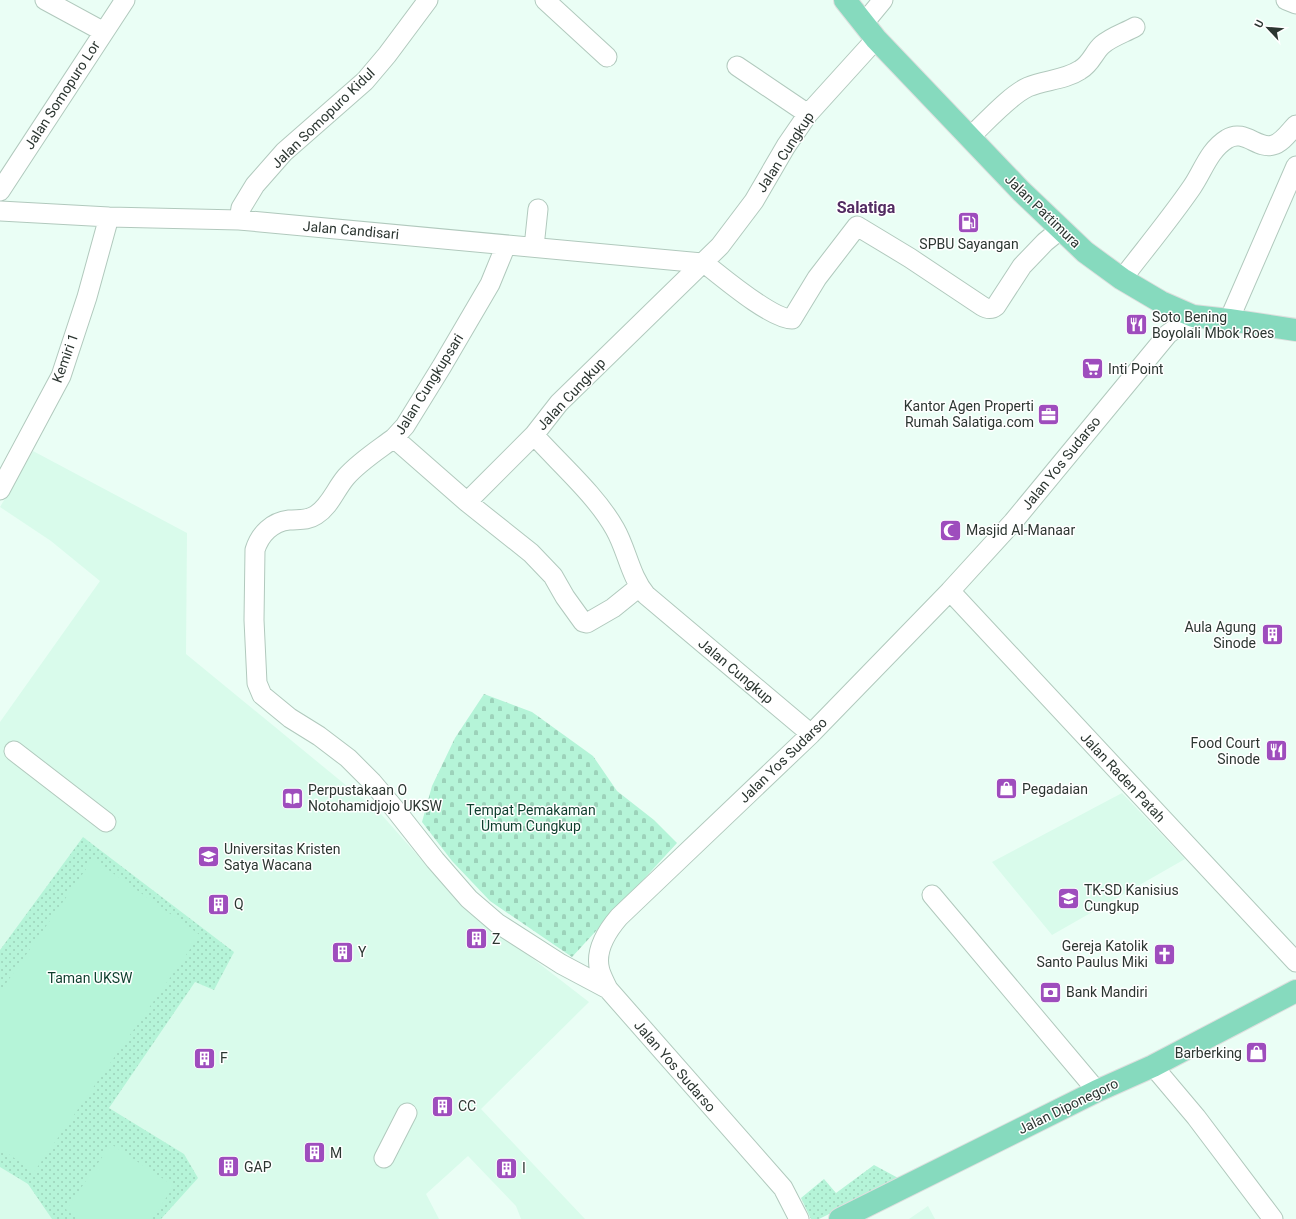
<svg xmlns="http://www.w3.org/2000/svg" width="1296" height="1219" font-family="Roboto,sans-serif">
<defs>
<pattern id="grass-dots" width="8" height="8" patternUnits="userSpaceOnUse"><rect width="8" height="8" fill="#b5f4d8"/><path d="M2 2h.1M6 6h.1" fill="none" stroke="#9cd2ba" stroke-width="1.8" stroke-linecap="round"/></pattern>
<pattern id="cemetery-stones" width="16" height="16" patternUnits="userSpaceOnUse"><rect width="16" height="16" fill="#b5f4d8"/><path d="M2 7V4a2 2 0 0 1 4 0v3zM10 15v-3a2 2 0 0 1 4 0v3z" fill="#9cd2ba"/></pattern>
</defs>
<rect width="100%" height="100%" fill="#eafef5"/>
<!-- built -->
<path fill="#d9fbeb" d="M33,451L187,533L186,654L381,814L457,900L589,1002L481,1109L585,1219H521L516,1206L468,1156L426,1194L439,1219H0V722L100,581L51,541L0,507Z
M1122,793L1185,859L1052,935L992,862Z
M928,1206L935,1219H909Z"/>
<!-- grass -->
<path fill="url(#grass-dots)" d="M83,837L234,952L214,990L195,982L109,1108L184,1154L198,1178L161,1219H52L28,1184L0,1167V950Z
M874,1165L900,1179L819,1219H811L801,1198L824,1179L836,1193Z"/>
<!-- cemetery -->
<path fill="url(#cemetery-stones)" d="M484,694L532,712L593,756L617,791L654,820L677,843L572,957L490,901L452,861L422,822L432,786L455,738Z"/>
<!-- garden -->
<path fill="#b5f4d8" d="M93,859L200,935L34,1172L0,1148V992Z
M111,1144L174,1186L152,1219H79L66,1210Z"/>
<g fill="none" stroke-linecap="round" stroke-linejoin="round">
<defs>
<path id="minor" d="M45,0L104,32
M545,0L607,57
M1286,0L1296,4
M864,23L883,0
M737,66L808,114
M970,137C985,123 1010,95 1028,87C1044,80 1065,80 1080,70C1091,64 1094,52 1102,45C1111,37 1124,33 1135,27
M0,191L125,0
M0,211L109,217L239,220L702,263
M239,220L241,208L255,185L284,152L365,81L387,55L428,0
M506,245L490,284L442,366L405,426L394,438L467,502L531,553L553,576L565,597L583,622L587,623L613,608L639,587
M534,247L538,209
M703,262C721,276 771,319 792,319L817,278L857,226L910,258L982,306C987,309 991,310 996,306L1022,266L1045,242L1061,229
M1122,279C1145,249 1170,219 1192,187C1203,171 1209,150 1227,139C1244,128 1258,150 1273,145C1282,143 1290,131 1296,125
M1229,320L1296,166
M394,438C378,450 359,462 346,477C335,490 330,506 316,515C307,521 299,519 289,520C272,522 260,534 255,550L254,620L257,683L262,695L290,718L319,736L348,758L372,782L394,808L435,860L469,899L497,923L561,964L608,989
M0,490L61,376L87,297L109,217
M467,502L534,435
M950,591L1296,962
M811,734L646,595C630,576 627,550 615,529C596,495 560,464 534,435L559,403L720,246L754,201L786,146L808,114L876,39
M14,751L106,822
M932,895L1097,1091
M1153,1066L1196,1117L1273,1219
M384,1158L407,1113
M799,1219L783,1188L608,989C605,983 602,977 600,971C594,951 607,931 619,917L811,734L950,591L1013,522L1168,334L1193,316"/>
<path id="major" d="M845,0L876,39L1021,191L1085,252L1122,279L1161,302L1193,316L1229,320L1296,330
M840,1219L1097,1091L1153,1066L1296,991"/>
</defs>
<!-- minor casing -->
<use href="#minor" stroke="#b1c9bd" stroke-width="21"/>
<!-- major casing -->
<use href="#major" stroke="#dddfde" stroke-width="24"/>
<!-- minor -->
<use href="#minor" stroke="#fff" stroke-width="19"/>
<!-- major -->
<use href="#major" stroke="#86dabe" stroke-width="22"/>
</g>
<!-- icons -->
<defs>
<symbol id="fuel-square" viewBox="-11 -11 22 22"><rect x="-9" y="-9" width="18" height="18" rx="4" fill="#9e4dbd" stroke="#fff"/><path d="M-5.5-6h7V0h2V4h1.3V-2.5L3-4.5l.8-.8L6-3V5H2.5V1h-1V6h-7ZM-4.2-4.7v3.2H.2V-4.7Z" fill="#fff"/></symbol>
<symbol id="restaurant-square" viewBox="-11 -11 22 22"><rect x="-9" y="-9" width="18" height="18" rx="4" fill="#9e4dbd" stroke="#fff"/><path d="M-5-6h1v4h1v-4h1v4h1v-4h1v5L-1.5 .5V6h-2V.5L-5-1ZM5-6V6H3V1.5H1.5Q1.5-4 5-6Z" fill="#fff"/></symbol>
<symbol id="supermarket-square" viewBox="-11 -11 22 22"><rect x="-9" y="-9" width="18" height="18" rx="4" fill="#9e4dbd" stroke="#fff"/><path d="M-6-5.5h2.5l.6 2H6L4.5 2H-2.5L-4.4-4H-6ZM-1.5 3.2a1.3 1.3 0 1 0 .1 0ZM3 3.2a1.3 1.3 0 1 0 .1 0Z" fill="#fff"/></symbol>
<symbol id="office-square" viewBox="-11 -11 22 22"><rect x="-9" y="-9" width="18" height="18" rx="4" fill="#9e4dbd" stroke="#fff"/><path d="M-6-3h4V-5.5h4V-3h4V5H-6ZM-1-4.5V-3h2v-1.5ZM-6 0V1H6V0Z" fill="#fff"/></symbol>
<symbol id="mosque-square" viewBox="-11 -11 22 22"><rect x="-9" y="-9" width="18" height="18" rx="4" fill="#9e4dbd" stroke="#fff"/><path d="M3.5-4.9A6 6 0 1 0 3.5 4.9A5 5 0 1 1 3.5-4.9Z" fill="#fff"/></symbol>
<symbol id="building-square" viewBox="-11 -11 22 22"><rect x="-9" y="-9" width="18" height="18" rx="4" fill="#9e4dbd" stroke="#fff"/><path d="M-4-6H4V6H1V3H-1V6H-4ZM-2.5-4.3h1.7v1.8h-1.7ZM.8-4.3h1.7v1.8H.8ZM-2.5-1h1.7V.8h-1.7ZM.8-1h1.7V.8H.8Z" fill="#fff"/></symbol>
<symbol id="shop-square" viewBox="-11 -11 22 22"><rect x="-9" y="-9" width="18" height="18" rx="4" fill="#9e4dbd" stroke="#fff"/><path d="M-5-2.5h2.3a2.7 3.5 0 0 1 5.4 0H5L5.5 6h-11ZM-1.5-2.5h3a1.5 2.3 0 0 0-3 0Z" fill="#fff"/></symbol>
<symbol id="library-square" viewBox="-11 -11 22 22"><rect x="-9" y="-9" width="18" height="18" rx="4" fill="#9e4dbd" stroke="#fff"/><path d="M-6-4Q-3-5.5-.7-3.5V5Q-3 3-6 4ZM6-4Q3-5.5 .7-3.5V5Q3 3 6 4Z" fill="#fff"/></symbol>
<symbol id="university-square" viewBox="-11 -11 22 22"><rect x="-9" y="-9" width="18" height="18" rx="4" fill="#9e4dbd" stroke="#fff"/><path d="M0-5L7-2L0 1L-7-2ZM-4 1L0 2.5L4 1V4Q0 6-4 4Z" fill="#fff"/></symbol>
<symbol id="school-square" viewBox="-11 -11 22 22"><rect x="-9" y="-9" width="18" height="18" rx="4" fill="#9e4dbd" stroke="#fff"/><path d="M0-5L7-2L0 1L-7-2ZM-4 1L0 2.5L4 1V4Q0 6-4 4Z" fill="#fff"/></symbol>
<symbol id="church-square" viewBox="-11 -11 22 22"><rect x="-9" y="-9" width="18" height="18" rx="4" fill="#9e4dbd" stroke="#fff"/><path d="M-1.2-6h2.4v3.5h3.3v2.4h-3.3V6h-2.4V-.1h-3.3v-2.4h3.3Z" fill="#fff"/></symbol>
<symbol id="bank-square" viewBox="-11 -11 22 22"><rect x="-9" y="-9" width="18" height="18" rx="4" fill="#9e4dbd" stroke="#fff"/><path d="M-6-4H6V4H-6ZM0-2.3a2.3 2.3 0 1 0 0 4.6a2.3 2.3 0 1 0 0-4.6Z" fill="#fff"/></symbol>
</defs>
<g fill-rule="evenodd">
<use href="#fuel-square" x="956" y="210" width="25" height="25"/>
<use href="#restaurant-square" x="1124" y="312" width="25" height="25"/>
<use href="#supermarket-square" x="1080" y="356" width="25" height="25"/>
<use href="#office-square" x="1036" y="402" width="25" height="25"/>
<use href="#mosque-square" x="938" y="518" width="25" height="25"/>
<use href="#building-square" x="1260" y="622" width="25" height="25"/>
<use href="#restaurant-square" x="1264" y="738" width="25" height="25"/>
<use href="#shop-square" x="994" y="776" width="25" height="25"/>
<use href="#library-square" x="280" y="786" width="25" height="25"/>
<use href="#university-square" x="196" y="844" width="25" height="25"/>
<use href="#school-square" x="1056" y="886" width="25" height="25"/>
<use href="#building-square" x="206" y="892" width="25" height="25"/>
<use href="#building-square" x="464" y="926" width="25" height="25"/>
<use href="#building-square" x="330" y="940" width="25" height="25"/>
<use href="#church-square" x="1152" y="942" width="25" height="25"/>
<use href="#bank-square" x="1038" y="980" width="25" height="25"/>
<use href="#shop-square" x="1244" y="1040" width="25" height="25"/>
<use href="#building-square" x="192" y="1046" width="25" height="25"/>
<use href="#building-square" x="430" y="1094" width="25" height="25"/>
<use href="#building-square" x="302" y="1140" width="25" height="25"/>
<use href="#building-square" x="216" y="1154" width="25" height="25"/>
<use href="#building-square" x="494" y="1156" width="25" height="25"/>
</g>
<g text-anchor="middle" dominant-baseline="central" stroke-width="3" stroke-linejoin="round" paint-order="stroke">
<!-- street labels -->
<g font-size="14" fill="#2c3631" stroke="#fff">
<text transform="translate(62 95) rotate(-57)">Jalan Somopuro Lor</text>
<text transform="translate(323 118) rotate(-44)">Jalan Somopuro Kidul</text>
<text transform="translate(785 152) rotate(-57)">Jalan Cungkup</text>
<text transform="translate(1043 211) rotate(44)">Jalan Pattimura</text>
<text transform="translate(351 230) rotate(5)">Jalan Candisari</text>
<text transform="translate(65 358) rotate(-70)">Kemiri 1</text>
<text transform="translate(429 384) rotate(-58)">Jalan Cungkupsari</text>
<text transform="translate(571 394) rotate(-47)">Jalan Cungkup</text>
<text transform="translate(1061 463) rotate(-51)">Jalan Yos Sudarso</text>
<text transform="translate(736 671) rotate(40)">Jalan Cungkup</text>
<text transform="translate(783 760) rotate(-44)">Jalan Yos Sudarso</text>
<text transform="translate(1123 777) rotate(47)">Jalan Raden Patah</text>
<text transform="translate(675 1066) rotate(49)">Jalan Yos Sudarso</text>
<text transform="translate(1068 1106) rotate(-26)">Jalan Diponegoro</text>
</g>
<!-- poi labels -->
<g font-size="14" fill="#2c3631" stroke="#fff" text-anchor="start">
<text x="969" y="244" text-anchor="middle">SPBU Sayangan</text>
<text x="1152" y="317">Soto Bening<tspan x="1152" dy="16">Boyolali Mbok Roes</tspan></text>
<text x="1108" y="369">Inti Point</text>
<text x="1034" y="406" text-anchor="end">Kantor Agen Properti<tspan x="1034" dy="16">Rumah Salatiga.com</tspan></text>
<text x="966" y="530">Masjid Al-Manaar</text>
<text x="1256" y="627" text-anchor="end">Aula Agung<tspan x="1256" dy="16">Sinode</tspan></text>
<text x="1260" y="743" text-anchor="end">Food Court<tspan x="1260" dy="16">Sinode</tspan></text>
<text x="1022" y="789">Pegadaian</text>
<text x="308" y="790">Perpustakaan O<tspan x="308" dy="16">Notohamidjojo UKSW</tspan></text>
<text x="224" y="849">Universitas Kristen<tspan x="224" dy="16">Satya Wacana</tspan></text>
<text x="1084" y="890">TK-SD Kanisius<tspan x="1084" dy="16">Cungkup</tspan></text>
<text x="234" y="904">Q</text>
<text x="492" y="939">Z</text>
<text x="1148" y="946" text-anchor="end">Gereja Katolik<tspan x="1148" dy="16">Santo Paulus Miki</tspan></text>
<text x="358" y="952">Y</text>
<text x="1066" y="992">Bank Mandiri</text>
<text x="1242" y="1053" text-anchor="end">Barberking</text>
<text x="220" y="1058">F</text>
<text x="458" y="1106">CC</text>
<text x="330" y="1153">M</text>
<text x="244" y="1167">GAP</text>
<text x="522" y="1168">I</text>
</g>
<!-- park labels -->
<g font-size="14" fill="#0d3e2d" stroke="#fff">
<text x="531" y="810">Tempat Pemakaman<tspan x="531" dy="16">Umum Cungkup</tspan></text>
<text x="90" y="978">Taman UKSW</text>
</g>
<!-- quarter labels -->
<g font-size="16" font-weight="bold" fill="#532c62" stroke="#fff">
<text x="866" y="207">Salatiga</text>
</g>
</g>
<!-- north arrow -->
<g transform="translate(1268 28) rotate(296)" stroke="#ffffff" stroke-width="3" paint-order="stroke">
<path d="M0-3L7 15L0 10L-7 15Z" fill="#2c3631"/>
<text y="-6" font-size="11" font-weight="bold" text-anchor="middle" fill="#2c3631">U</text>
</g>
</svg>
